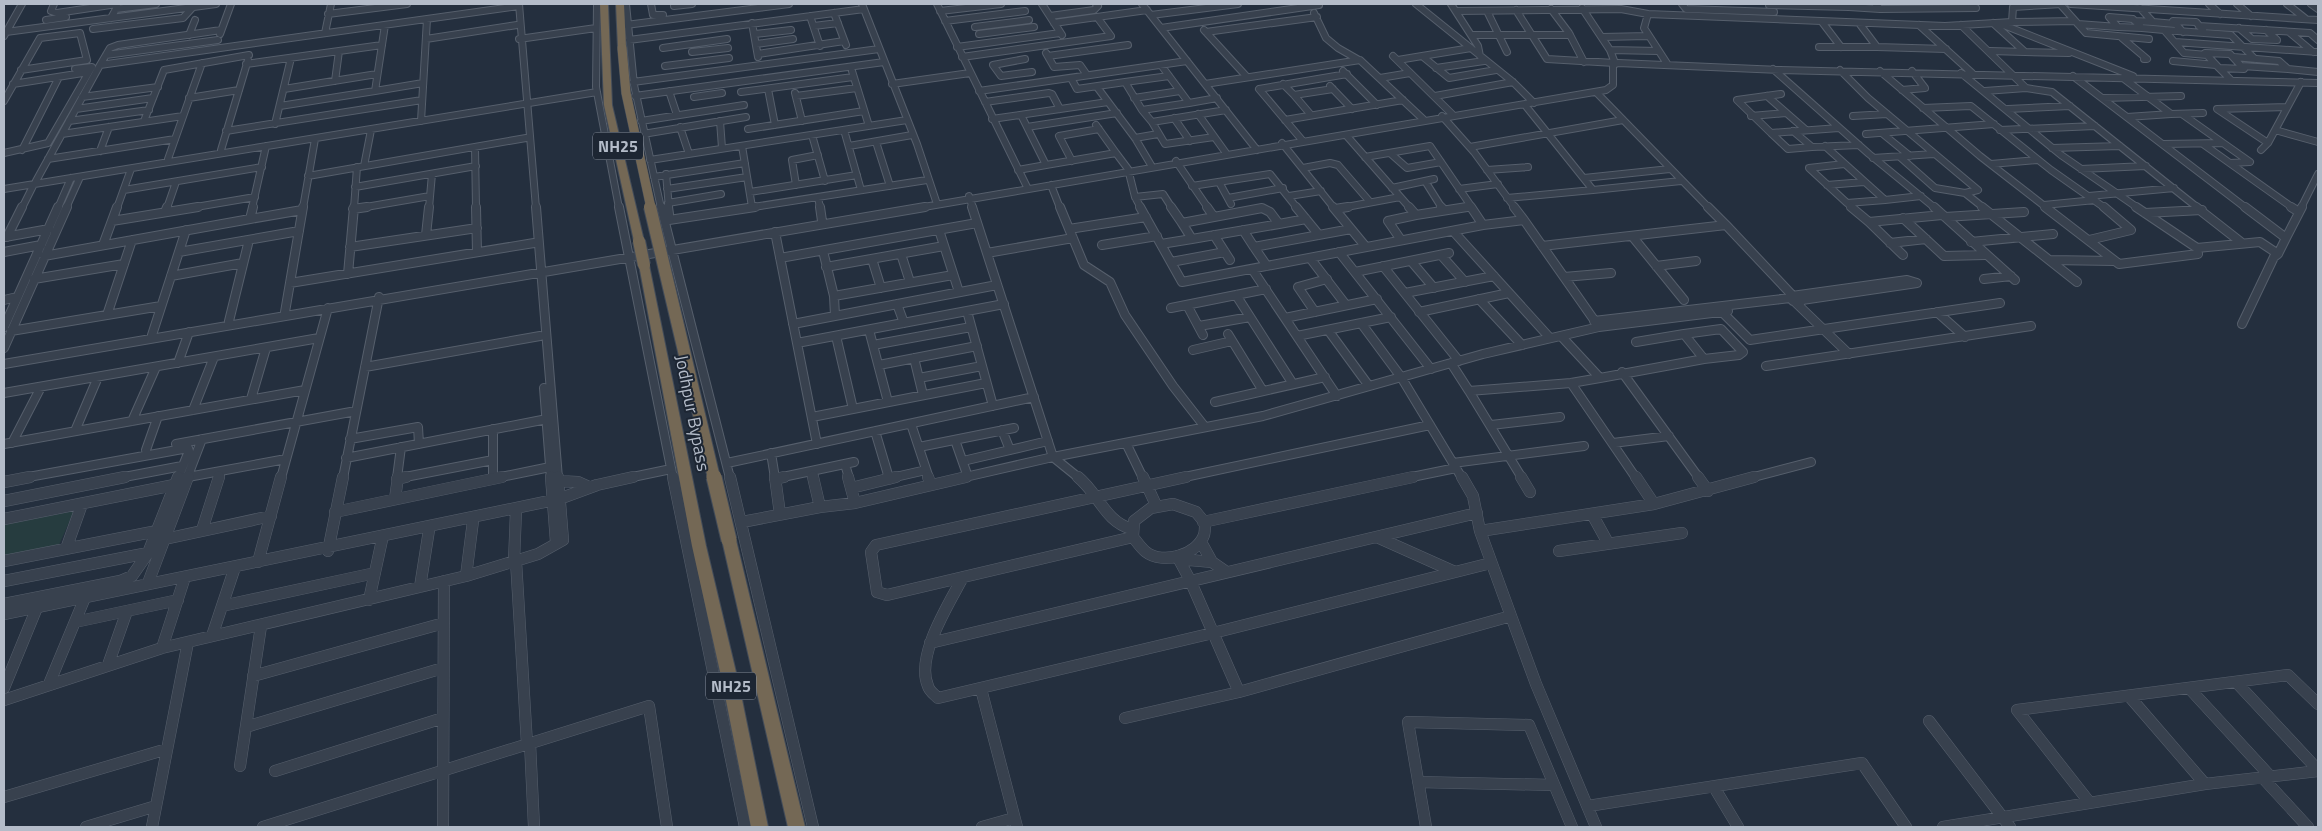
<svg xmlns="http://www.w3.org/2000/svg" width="2322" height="831" font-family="'Titillium Web',sans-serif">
<rect width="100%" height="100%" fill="#242f3e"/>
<!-- green -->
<path fill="#263c3f" d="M74,511L59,545L4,557V525Z"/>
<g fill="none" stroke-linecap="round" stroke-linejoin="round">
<defs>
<path id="minor-far2" d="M54,4L51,11L57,13L117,4
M519,4L536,208
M597,4L596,87L619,208
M626,4L634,85L661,208
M651,4L653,15H663
M674,4V6L692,4
M862,4L917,144L937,204
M937,4L1028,189
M1042,4L1062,35
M1142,4L1257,150
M1416,4L1513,82L1534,103
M1451,4L1478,46L1480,56
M1682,4L1686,9L1774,12
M1845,4L1849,7L1880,9L1876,4
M2060,4L2086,33L2149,39
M2071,4L2318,20
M2209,4L2220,14
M2237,4L2251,16
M2287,4L2306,19
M2311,4L2318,9
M1769,5L1849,7
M1551,9L1569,33L1584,62
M1880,9L1976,8
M1516,10L1547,59L1615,63L1610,50L1582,8
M940,11L1001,4
M1456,11L1621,9L1648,14L1945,26L2012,22L2013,7L2062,4
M1487,11L1507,52
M834,13L846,45
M1314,13L1326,38L1338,48L1359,60
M328,14L407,4
M1648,14L1644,28L1668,65
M1151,15L1238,4
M810,16L820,46
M1050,16L1094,10L1098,6L1096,4
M2109,17L2133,19L2142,28L2118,27Z
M111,18L116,9L156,4
M46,20L66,17
M945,21L1025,11
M2135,21L2153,22L2140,8
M1822,22L1841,47
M2012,22L2075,21
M2153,22L2175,24
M752,23L758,57
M1054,23L1097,17
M1859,23L1877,47L1946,49
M1993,23L2025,52L2069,53
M2001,24L2133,76
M2078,24L2118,27
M385,25L375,91L423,83
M626,25L789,4
M1919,25L1972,73
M1961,25L2026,88L2052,92L2198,208
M814,26L838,23
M2199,26L2310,33L2318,40
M975,27L1029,20
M1161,28L1319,5
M2142,28L2164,30L2184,53L2207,55
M2239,28L2252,39L2277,40L2266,30
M93,29L183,18L193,7
M1204,30L1247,77
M2164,30L2231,35L2255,59
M6,32L216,4
M1206,32L1317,17
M2183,32L2173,21L2196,22L2203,30
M2289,32L2313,52
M325,33L331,4
M220,34L231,4
M755,34L791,30
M979,34L1034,27
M189,35L195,20
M1472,35H1570
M4,36L22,4
M1602,37L1648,36
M2122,38L2147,59H2144
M426,39L517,25
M519,39L596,28
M629,40L864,9
M2175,42L2318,52
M756,44L793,39
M957,47L1060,33
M1819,47H1877
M663,48L727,39
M1610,50L1658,51
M1990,51L2025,52
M692,52L728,48
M1046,53L1054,67L1080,65L1087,75
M2205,53L2230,54L2244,69L2219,68Z
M758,54L844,41
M106,55L218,40
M1048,56L1128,45
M1393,56L1452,114
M1422,56L1471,48
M962,57L1111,36L1097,17L1147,10
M2234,57L2279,61L2288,69L2318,72
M1025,59L993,65L1001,76L1032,72
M1398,60L1422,56L1449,78L1496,70
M2173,61L2216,65
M246,64L382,45
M100,65L110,48L118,45L221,30
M1161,65L1189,103L1217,98
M665,66L729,58
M2242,66L2288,69
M1436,68L1484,61
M2219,68L2230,79
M1773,69L1869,154L1935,208
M1840,70L1868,98L1978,190L1965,193L1984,208
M852,71L869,126
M1343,71L1377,105
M1880,71L1980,156L2047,208
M1961,73L2061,155L2138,208
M2073,76L2246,208
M1071,78L1077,89L1125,82L1142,110L1189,103
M1380,78L1410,73
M2123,78L2171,114L2203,113
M335,81L339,51
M633,82L879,49
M1125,82L1169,76
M13,84L89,72L92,67L75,69
M892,84L970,73
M1205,84L1360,60L1423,119
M1283,84L1294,95L1333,89
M1330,86L1352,109
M1097,87L1135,138L1151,165
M284,89L377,74
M768,89L775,125
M1902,90L1925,88L1912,71
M669,91L677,115
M979,91L1187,61
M1985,91L2026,88
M741,92L853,77
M1596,92L1709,208
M795,93L802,121
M1781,94L1737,100L1771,133L1839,128
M1294,95L1311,115
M635,96L884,62
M796,96L857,88
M1435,96L1513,82
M1767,96L1806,130
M82,97L158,87
M694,97L722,93
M189,98L239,90
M1134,98L1180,91
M2102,98L2181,96
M4,101L40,38L80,33L87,60L21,70
M985,102L1049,93L1052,94L1060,109
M280,106L375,91
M2287,107L2217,109L2268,143L2301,82
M1923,108L1971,106L2051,170L2105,208
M76,109L153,98
M2008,109L2070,106
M1142,110L1152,122L1226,110
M1198,114L1226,153
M1021,115L1027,127L1117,113
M1442,116L1474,152L1515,208
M1751,116L1786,113
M1853,116L1887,114
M2127,117L2171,114
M1174,118L1190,141
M992,119L1108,102
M1285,120L1403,100
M69,121L149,110
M144,121L164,70L249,55
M421,121L427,19
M641,121L744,105
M720,121L722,148
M1152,122L1165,144L1214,137
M275,124L291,58
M1096,125L1116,153
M680,127L689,154
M748,129L864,111
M844,130L861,190
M2000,130L2095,126
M2275,130L2318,142
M226,131L422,100
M1793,131L1812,147L1859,145
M1771,133L1788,149L1812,147
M62,134L183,116
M643,134L746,117
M1866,134L1994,124
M1883,134L1910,156
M812,135L825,181
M1346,135L1410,208
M1135,138L1158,134
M1302,140L1259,89L1347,74
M876,142L890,186
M1282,143L1334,208
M2223,143L2250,162L2230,163
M2163,144L2223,143L2182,114
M2203,144L2293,208
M742,146L752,207
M849,146L912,135
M1825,146L1885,200L1921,196
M475,147L476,208
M1470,147L1623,120
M2052,148L2120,146
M22,150L59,77
M221,150L248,60
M2261,150L2268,143
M100,151L109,127
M4,153L48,143L89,72
M1390,153L1407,168L1441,162
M1365,157L1430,146L1471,206
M1900,157L1935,188L1965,193
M1873,158L1934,154
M48,159L175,139
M168,159L202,63
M650,160L907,120
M1072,161L1059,136L1099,129
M1176,161L1208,208
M1844,164L1809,168L1847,203L1885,200
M1991,164L2037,160
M1046,165L1116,153L1128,169L1135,197L1141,208
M364,166L371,130
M1303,168L1330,163L1338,165L1370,202
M2081,169L2146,166
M1018,170L1046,165L1027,127
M1487,170L1528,167
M666,174L669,208
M308,176L526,138
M654,177L745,163
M1584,178L1670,169
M36,181L100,65L519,6
M1425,181L1442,208
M1219,182L1231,204
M796,185L792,160L818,155
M1051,185L1060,208
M1827,185L1864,182
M1192,186L1270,174L1297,208
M355,187L476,166
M1392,188L1434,179
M4,189L597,92
M667,189L747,177
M1459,189L1498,184
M124,190L262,167
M1593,190L1681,181
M750,192L857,175
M969,196L973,208
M1289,196L1321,191
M2089,196L2174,188
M818,197L820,208
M1135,197L1163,194L1172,208
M1228,198L1283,188
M1507,198L1593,190L1525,105
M668,203L721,194
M1847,203L1853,208
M2044,205L2095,200
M22,208L34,184
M58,208L71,178
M66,208L80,177
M117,208L131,169
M167,208L176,182
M190,208L255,197
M252,208L266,146
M303,208L315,139
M354,208L357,167
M360,208L430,196
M429,208L432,174
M747,208L927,180
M918,208L1606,90L1613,85V65L1618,63L1780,70L2318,83
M1341,208L1400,197
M1460,208L1471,206L1472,208
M2301,208L2318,174"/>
<path id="minor-far1" d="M253,207L250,219L302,210
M476,207L477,252
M536,207L558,478
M619,207L673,478
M661,207L730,478
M668,207L669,214
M820,207L822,221
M972,207L1053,457L1079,478
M1060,207L1084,265L1110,282L1125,315L1173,386L1205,427
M1140,207L1182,282L1483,225L1524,220L1514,207
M1171,207L1182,223
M1207,207L1214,217L1262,208L1270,212L1279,224L1306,219
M1296,207L1319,235
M1333,207L1366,247
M1409,207L1416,215L1467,207
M1441,207L1443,209
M1471,207L1483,225
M1851,207L1869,222L1942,215
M1934,207L2015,280
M1982,207L2077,282
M2045,207L2119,264L2198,254L2197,248
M2136,207L2197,248L2260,242L2278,254L2286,238L2245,207
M2196,207L2242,243
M2291,207L2299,212
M353,209L367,207
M1335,209L1348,207
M165,212L167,207
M2145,213L2202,210
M1214,217L1182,223L1192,239L1279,224
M1945,217L2024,212
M1903,218L1944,256L1985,255
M669,220L755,207
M112,221L198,207
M1869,222L1903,255
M1726,225L1793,296
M1069,229L1146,217
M939,230L959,292
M1243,230L1254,247
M1453,231L1550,338
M775,232L817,444
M426,235L429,207
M1214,235L1230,260
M1632,236L1684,300
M5,237L49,229
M7,237L22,207
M2286,238L2302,207
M1401,240L1388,221L1416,215
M2089,240L2131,230L2104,207
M1971,242L2053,234
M1890,243L1926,239
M1161,244L1192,239
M103,245L117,207
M1102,245L1157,236
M1542,246L1726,225L1708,207
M350,247L477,228
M823,251L834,296L835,316
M4,252L41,245
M179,252L299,231
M1339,252L1431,369
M987,253L1073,238
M901,254L910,282
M1441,255L1465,282
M44,256L250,219
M780,258L977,223
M1310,258L1346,305
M872,259L881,288
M2050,260L2114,261
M1411,261L1434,288
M1171,262L1225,252
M1267,266L1254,247L1351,229
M1383,266L1459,361
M1656,266L1696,261
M826,267L944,246
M1252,269L1337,396
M1355,272L1449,253
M348,274L354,207
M171,276L243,263
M1564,277L1611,273
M34,279L124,264
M1984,279L2011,276
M290,283L534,243
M1405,293L1494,276
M1236,295L1293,384
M834,296L953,275
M1798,296L1802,299L1801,302L1793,301L1790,298L1792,296L1907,280L1917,283L1802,300
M1479,299L1522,345
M4,300L17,297
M1795,302L1849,354
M897,304L904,323
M1187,305L1203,335
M1171,308L1266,289
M967,311L993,406
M285,312L303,207
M1315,312L1298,287L1327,279
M1419,312L1509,293
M1722,312L1750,340L2000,303
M1937,312L1965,337
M107,315L132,240
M1285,318L1377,299
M229,321L249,240
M1594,321L1790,298
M1361,323L1401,377L1462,478
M793,324L997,285
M2242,324L2274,257L2278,254
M1199,326L1250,317
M4,327L58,207
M1599,327L1728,311
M1721,329L1743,352L1739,355L1704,359L1684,334Z
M869,330L888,402
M1328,330L1369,386
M11,331L161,306
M1228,334L1263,391
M152,335L186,230
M836,336L853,409
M1297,336L1391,317
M1561,336L1600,378L1704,359
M1636,342L1684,334
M797,343L1004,304
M873,345L971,327
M4,348L67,207
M1193,350L1232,341
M914,358L923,395
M178,363L189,332
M1451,363L1469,391
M4,364L925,207
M879,365L977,346
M1766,366L2031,326
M365,367L540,336
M1622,372L1699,478
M919,378L982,366
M1571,383L1636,478
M544,388L551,478
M4,393L319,338
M251,399L266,348
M1215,402L1325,377
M193,410L214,357
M812,417L986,383
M132,421L156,367
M911,424L929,478
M1491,425L1560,417
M493,429V478
M1002,430L1010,450
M75,431L98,377
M875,431L889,478
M350,439L418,427L419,444
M955,440L968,477
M12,443L41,387
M1126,443L1143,478
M1613,443L1669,436
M4,444L305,390
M176,444L356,411
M919,447L1014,428
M146,450L158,416
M771,453L775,478
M346,458L547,419
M963,461L1048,441
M727,463L1034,397
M1453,463L1584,446
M845,464L849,478
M812,471L814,478
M188,477L286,459
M23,478L188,448L189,451L178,478
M119,478L182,466
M187,478L202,439
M219,478L221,471
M281,478L328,308
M343,478L379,297
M397,478L401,447
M400,478L493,460
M496,478L550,467
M628,478L671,469
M778,478L854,462
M891,478L926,470
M961,478L1053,457L1263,416L1483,354L1599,327L1524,220
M1180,478L1430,425
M1407,478L1456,468
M1522,478L1469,391L1571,383L1600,378
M1750,478L1811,462"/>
<path id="minor" d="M551,477L556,542
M673,477L745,827
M730,477L813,827
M775,477L780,514
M813,477L820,507
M848,477L855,503
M888,477L889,479
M928,477L931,485
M1078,477C1099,494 1105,522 1132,529
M1143,477L1156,505
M1462,477L1473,496L1480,531L1654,504L1754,477
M1521,477L1530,492
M1636,477L1654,504
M1698,477L1708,491
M397,479L406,477
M775,479L784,477
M558,481L578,482L589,487
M4,482L30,477
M851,488L896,477
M395,499L398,477
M4,501L125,477
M1173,504L1196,512L1205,523C1205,527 1205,532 1204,535C1197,555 1163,565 1146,552C1141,548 1137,542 1133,537L1134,521L1151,508Z
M335,512L502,477
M1592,514L1608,543
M4,519L174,485
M742,522L820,507L855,503L966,477
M1203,522L1413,477
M202,530L219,477
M1133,537L887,595L877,592L871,552L876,545L1186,477
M1379,538L1455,572
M165,539L271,516
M1201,542L1212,562L1225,571
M66,549L82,504
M328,551L343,477
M1559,551L1682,533
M1177,556L1190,580L1239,692
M1178,559L1212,562
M4,561L157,531
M514,561L516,511
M516,561L527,744
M258,562L281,477
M466,576L473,521
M963,577C949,604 915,656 928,686C929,691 935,695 938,698L1213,633L1491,563
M4,581L148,553
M148,583L188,477
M420,587L429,530
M369,600L382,540
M4,604L120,581L132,576L148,553L178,477
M222,606L375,573
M4,614L559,499L597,485L633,477
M1511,616L1536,684L1596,827
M75,622L178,600
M212,636L234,570
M930,643L1477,513
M162,648L184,580
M108,665L127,611
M253,676L444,623
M2236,682L2318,770
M49,684L84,600
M4,688L36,610
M2189,688L2270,776
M981,689L1017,827
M2129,696L2205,784
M4,700L162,648L466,576L538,554L563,540L558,477
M1125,718L1239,692L1511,616L1480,531
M1929,721L2010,827
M246,727L443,668
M530,743L534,827
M240,766L261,626
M275,771L443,718
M2262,777L2308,827
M1418,782L1554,785
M1714,787L1738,827
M4,797L167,749
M2090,803L2017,710L2288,675L2318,704
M1588,806L1862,763L1906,827
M86,827L156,806
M152,827L188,642
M263,827L649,706L667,827
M443,827L444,581
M982,827L1014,818
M1426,827L1408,722L1529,725L1572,827
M1943,827L2205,784L2318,771"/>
<path id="highway" d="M600,4H608L612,105L644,241L639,244L634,241L604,105Z
M616,4H624L626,48L622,50L618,48Z
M644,262L649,265L706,546L739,685L768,827H751L723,685L692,546L639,265Z
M729,535L734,536L736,540L805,827H788L722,540L724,536Z"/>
</defs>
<!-- minor-far2 casing -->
<use href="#minor-far2" stroke="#565f6c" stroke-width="8"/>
<!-- minor-far1 casing -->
<use href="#minor-far1" stroke="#565f6c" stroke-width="10"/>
<!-- minor casing -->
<use href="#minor" stroke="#565f6c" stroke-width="12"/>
<!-- highway casing -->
<use href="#highway" stroke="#434c59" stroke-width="2"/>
<!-- minor-far2 -->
<use href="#minor-far2" stroke="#38414e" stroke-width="6"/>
<!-- minor-far1 -->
<use href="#minor-far1" stroke="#38414e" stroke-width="8"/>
<!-- minor -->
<use href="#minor" stroke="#38414e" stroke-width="11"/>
<!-- highway -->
<use href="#highway" fill="#746855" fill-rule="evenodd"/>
<defs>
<path id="highway-bridge-far2" d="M622,48L626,93L651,208"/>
<path id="highway-bridge-far1" d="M650,207L714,478
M639,241L644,265"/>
<path id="highway-bridge" d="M714,477L729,540"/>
</defs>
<!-- highway-bridge-far2 casing -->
<use href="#highway-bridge-far2" stroke="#434c59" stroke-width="10" stroke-linecap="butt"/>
<!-- highway-bridge-far1 casing -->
<use href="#highway-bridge-far1" stroke="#434c59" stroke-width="14" stroke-linecap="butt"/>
<!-- highway-bridge casing -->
<use href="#highway-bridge" stroke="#434c59" stroke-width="17" stroke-linecap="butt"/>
<!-- highway-bridge-far2 -->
<use href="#highway-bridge-far2" stroke="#746855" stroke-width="9"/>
<!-- highway-bridge-far1 -->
<use href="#highway-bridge-far1" stroke="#746855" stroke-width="12"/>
<!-- highway-bridge -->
<use href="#highway-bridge" stroke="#746855" stroke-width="15"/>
</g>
<g text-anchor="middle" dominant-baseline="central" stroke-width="4" stroke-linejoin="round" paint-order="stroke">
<!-- shield labels -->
<g fill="#1d2633" stroke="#878f9c" stroke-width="1">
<rect x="593" y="132.5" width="50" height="27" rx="4"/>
<rect x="706" y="672.5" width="50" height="27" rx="4"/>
</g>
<g font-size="16" font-weight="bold" fill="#b4bcc9">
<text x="618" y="146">NH25</text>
<text x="731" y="686">NH25</text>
</g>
<!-- street labels -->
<g font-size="18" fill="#b4bcc9" stroke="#1d2633">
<text transform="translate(693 413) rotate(79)">Jodhpur Bypass</text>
</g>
</g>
<!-- border -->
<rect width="2322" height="831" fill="none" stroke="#b4bcc9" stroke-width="10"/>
</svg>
